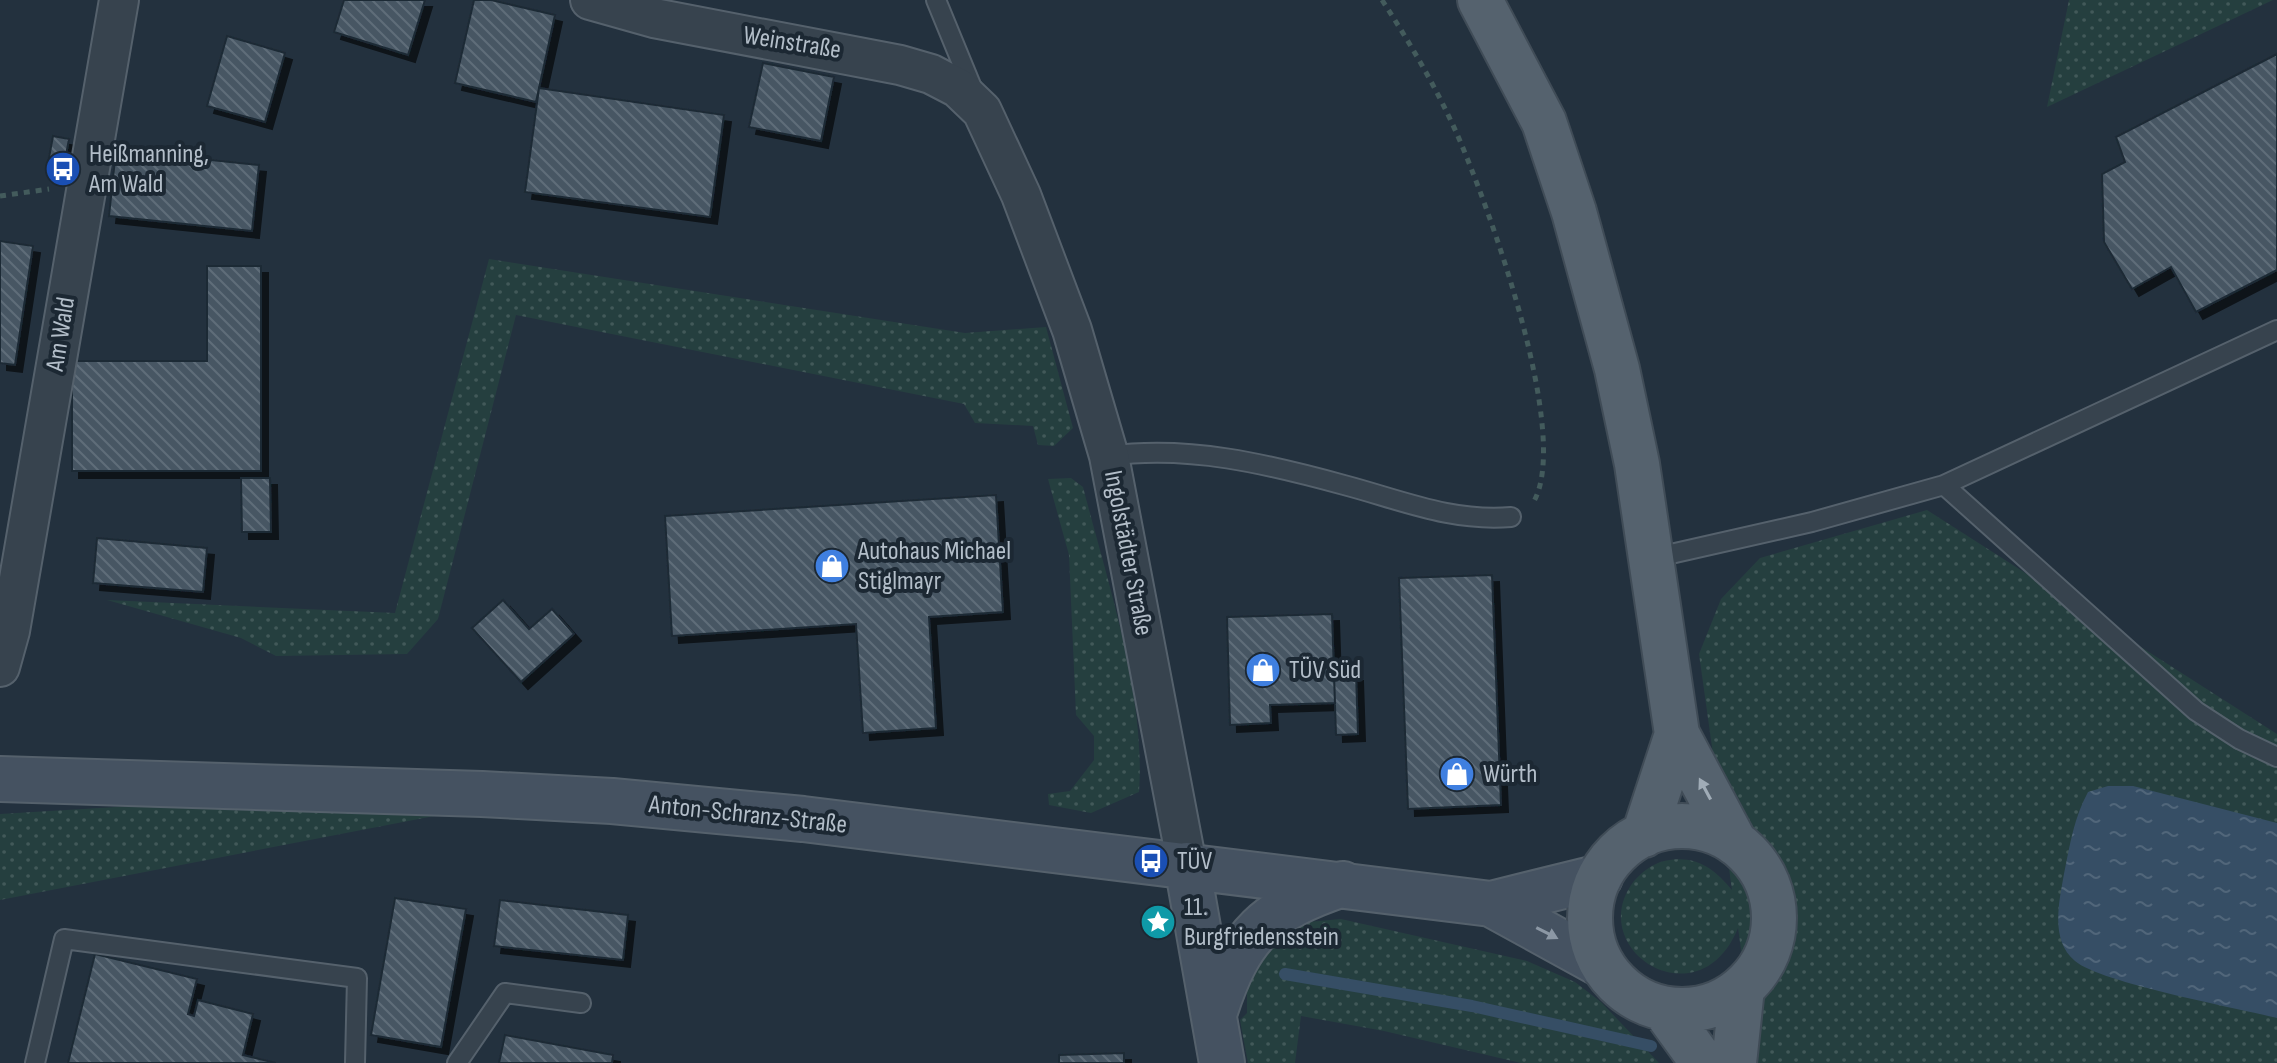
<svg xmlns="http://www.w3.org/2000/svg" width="2277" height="1063" font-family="'Sofia Sans Condensed',sans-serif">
<defs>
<pattern id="green-dots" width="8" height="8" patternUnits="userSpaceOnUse" patternTransform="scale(2)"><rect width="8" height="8" fill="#253f3f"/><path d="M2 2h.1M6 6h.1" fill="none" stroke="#425959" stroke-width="1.8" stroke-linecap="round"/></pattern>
<pattern id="water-ripples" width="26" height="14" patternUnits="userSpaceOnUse" patternTransform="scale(2)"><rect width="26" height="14" fill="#364e65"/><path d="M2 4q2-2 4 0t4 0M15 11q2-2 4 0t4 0" fill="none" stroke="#51667a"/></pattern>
<pattern id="building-back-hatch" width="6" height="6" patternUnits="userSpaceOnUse" patternTransform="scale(2)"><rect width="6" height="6" fill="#475764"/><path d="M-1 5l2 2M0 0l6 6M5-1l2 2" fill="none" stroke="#5f6d79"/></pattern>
<filter id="shadow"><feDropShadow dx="7" dy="7" stdDeviation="0" flood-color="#0009"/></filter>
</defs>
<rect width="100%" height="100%" fill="#23313e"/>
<!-- green -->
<path fill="url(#green-dots)" d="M2069,0H2273L2047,107Z
M489,259L965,333L1046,327L1073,428L1054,446L1038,445L1033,426L975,423L964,404L516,315L438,619L407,654L276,656L241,638L107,600L395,613Z
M1071,478L1083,487C1107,580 1146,696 1139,792L1091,813L1049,805L1048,794L1070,791L1094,760V736L1076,715L1069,555L1048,479Z
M1927,510L2277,734V1063H1757L1738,928C1699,1024 1582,949 1634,881C1642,872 1652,864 1664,861C1695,854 1714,868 1732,890L1699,654L1721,599L1760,558Z
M232,800L455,812L0,900V814Z
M1341,919L1527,961L1575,982L1601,1002L1659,1063H1521L1384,1031L1301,1016L1295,1063H1248L1240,1020L1247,1013V987L1253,963L1297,923Z"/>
<!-- water -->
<path fill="url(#water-ripples)" d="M2108,786H2133L2277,823V1018C2237,1008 2101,983 2075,961C2050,940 2059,902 2064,874C2070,844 2074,818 2088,792Z"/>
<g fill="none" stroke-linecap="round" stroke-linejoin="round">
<!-- stream -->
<path stroke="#364e65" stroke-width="12" d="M1285,974L1472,1006L1651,1046"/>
</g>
<!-- building -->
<path fill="url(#building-back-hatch)" stroke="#1e2a35" stroke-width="2" filter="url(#shadow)" d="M344,0H425L408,55L334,32Z
M474,0H491L555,15L536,102L455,83Z
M227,36L285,53L265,122L207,106Z
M2277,54V270L2196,312L2171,267L2132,289L2104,242L2102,174L2125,162L2116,137Z
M763,63L834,77L821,141L749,127Z
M539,88L724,115L710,217L525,192Z
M53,136L69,139L64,166L48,163Z
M116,150L259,165L252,231L109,216Z
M0,241L33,246L15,365L0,363Z
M207,266H261V471H72V361H207Z
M241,478H270L271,532H242Z
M996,495L1003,612L929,617L936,728L863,733L856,624L672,636L665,516Z
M97,538L207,548L203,592L93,583Z
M1492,575L1501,805L1408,809L1399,578Z
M503,600L529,629L552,609L574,634L521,682L472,628Z
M1332,614L1335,703L1270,705L1271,723L1230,725L1227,617Z
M1356,674L1358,734L1336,735L1334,675Z
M395,898L466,909L441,1047L371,1035Z
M500,900L628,915L623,960L494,946Z
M95,954L197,979L188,1014L194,1016L198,1000L253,1014L243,1055L276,1063H68Z
M505,1035L613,1055L612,1063H499Z
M1124,1053V1063H1059V1055Z"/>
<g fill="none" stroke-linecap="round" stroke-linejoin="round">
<defs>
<path id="lane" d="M936,0L973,90
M1109,456C1189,445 1267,464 1344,485C1401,500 1451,522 1511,517
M1944,485L2196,711L2239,739L2277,757
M1653,558L1812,522L1944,485L2277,330
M35,1063L64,939L357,978L355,1063
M457,1063L505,993L581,1003"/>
<path id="street" d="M590,0L654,18L900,65L931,74L958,88L982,111L1021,195L1072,330L1109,456L1187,865
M0,667L10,631L119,0"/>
<path id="secondary" d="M0,779L482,794L612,801L803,819L1491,904L1602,965
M1187,865L1222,1063
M1491,904L1600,877
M1215,1011C1240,934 1266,910 1343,884"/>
<path id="primary" d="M1480,0L1544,122L1574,212L1617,369L1637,464L1677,734L1735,843
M1590 918a92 92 0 1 1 184 0a92 92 0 1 1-184 0Z
M1644,835L1677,734
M1664,1009L1703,1063
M1734,1063L1742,988"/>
</defs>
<!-- lane casing -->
<use href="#lane" stroke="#55616c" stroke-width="22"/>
<!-- street casing -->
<use href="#street" stroke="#55616c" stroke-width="42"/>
<!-- secondary casing -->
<use href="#secondary" stroke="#55616c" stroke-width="48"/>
<!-- primary casing -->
<use href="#primary" stroke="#404c57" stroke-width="48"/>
<!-- path -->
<path stroke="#435b5c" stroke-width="5" stroke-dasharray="6 6" stroke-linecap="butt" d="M1382,0C1410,43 1436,87 1457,134C1488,205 1573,436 1533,503
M0,196L49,189"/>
<!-- lane -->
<use href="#lane" stroke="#37434e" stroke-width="18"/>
<!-- street -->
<use href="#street" stroke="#37434e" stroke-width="38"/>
<!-- secondary -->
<use href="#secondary" stroke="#455261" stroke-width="44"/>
<!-- primary -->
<use href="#primary" stroke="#55626e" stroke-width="44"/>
</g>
<!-- one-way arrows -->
<defs><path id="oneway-solid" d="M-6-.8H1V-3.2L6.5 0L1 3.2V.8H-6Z" transform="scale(2)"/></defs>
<use fill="#a0acb7" href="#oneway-solid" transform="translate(1705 789) rotate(-118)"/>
<use fill="#8c98a5" href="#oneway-solid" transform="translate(1547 933) rotate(27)"/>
<!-- icons -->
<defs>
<symbol id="bus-disc" viewBox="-11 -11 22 22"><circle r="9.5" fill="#1a4fb4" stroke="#1c2833"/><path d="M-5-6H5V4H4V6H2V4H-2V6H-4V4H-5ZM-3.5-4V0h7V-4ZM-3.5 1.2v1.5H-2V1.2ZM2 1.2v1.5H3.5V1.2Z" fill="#fff"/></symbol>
<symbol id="shop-disc" viewBox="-11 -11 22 22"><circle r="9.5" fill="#3f7fe0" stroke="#1c2833"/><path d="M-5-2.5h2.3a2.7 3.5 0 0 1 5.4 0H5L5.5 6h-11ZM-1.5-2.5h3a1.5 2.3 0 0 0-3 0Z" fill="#fff"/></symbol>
<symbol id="sight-disc" viewBox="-11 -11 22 22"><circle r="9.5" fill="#0f9aa8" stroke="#1c2833"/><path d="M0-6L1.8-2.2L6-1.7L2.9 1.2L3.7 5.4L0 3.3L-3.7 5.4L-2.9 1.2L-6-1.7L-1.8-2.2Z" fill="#fff"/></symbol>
</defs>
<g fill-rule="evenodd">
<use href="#bus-disc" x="43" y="149" width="40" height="40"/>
<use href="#shop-disc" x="812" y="546" width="40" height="40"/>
<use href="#shop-disc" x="1243" y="650" width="40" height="40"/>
<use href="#shop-disc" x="1437" y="754" width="40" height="40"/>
<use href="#bus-disc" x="1131" y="841" width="40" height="40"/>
<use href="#sight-disc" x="1138" y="902" width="40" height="40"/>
</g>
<g text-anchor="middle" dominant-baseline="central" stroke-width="8" stroke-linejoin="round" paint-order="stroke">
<!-- street labels -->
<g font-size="26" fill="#b3bec9" stroke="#1c2833">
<text transform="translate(792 43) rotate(9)">Weinstraße</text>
<text transform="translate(61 334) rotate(-81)">Am Wald</text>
<text transform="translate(1128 553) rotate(79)">Ingolstädter Straße</text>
<text transform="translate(748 815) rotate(6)">Anton-Schranz-Straße</text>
</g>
<!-- poi labels -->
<g font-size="26" fill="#b3bec9" stroke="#1c2833" text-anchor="start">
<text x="89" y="154">Heißmanning,<tspan x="89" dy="30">Am Wald</tspan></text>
<text x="858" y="551">Autohaus Michael<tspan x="858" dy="30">Stiglmayr</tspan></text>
<text x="1289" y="670">TÜV Süd</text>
<text x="1483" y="774">Würth</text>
<text x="1177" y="861">TÜV</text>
<text x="1184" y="907">11.<tspan x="1184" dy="30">Burgfriedensstein</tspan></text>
</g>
</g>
</svg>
